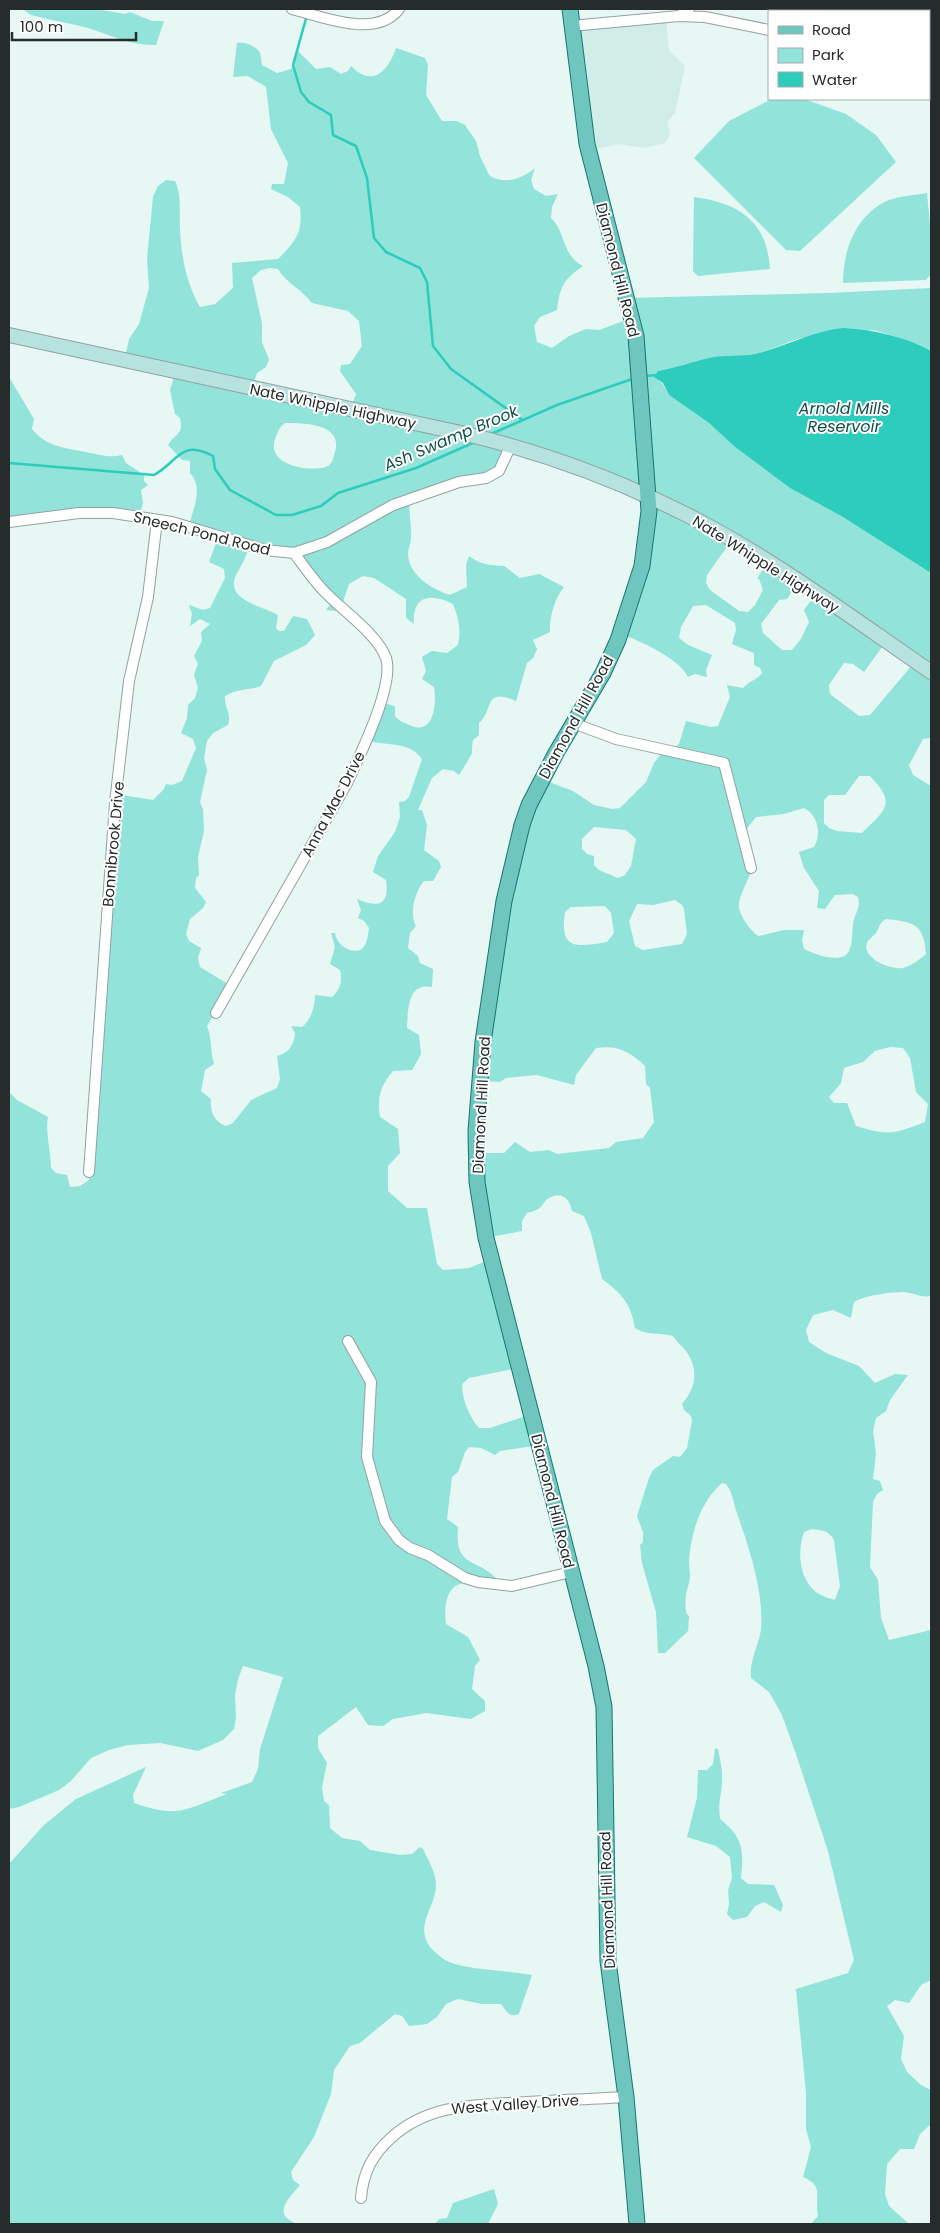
<svg xmlns="http://www.w3.org/2000/svg" width="940" height="2233" font-family="Poppins,sans-serif">
<rect width="100%" height="100%" fill="#e6f7f4"/>
<!-- built -->
<path fill="#d1ede8" d="M666,18L669,50L685,66L675,113L667,122L670,134L665,143L644,148L621,144L589,150L574,24Z"/>
<!-- green -->
<path fill="#92e3d9" fill-rule="evenodd" d="M23,9H96L125,14L130,12L152,21H164L156,45C131,46 111,35 88,28C69,23 50,20 31,15Z
M237,43C247,42 253,45 260,52L262,65L277,73L291,69L298,51L316,69L330,67L341,74L348,71L351,66C373,88 388,71 396,48L425,58L428,65L426,95L442,121H457L465,125L476,141L480,156L489,175C504,186 524,178 535,168L531,180L534,189L546,196L558,194L552,207L551,218C566,231 561,255 583,266C564,279 560,286 557,310L540,317L534,326L537,342L552,348L569,336L586,329L599,330L629,319L628,298L829,293L931,288V351L900,338L874,330L797,339L763,352L739,357L729,356L658,371L659,381L662,383L669,395L709,423L735,447L790,488L847,519L931,573V738L923,739L909,765L913,775L931,786V1296C921,1298 914,1293 904,1292C890,1292 866,1295 854,1302L851,1318L833,1310L813,1315L806,1330L809,1342L826,1353L859,1366L875,1383L895,1374L908,1375L890,1400L886,1411L876,1418L873,1431L876,1454L873,1479L880,1481L883,1490L877,1494L873,1502L870,1567L878,1580L881,1618L889,1640L931,1630V1980L921,1985L909,2003L895,2000L887,2006L904,2036L901,2059L907,2072L921,2085L931,2090V2124L920,2134L914,2149H900L887,2164L885,2194L889,2206L909,2224H811L818,2216C814,2197 825,2186 803,2177L811,2147L806,2129V2093L796,1989L848,1973L854,1960L828,1851L796,1754L782,1715L769,1692L751,1678C749,1660 759,1646 761,1629C764,1591 749,1548 737,1513C733,1502 733,1493 726,1484L722,1483C701,1501 691,1532 689,1560C689,1567 691,1576 689,1583C685,1597 685,1599 686,1613L689,1616L688,1631L665,1653H658L656,1612L642,1563L640,1545L643,1542V1532L637,1516L649,1478L653,1470L673,1456L680,1457L687,1448L692,1421L691,1416L684,1410L682,1404C695,1389 699,1372 688,1354C684,1347 677,1343 673,1336C659,1332 647,1336 635,1328C631,1303 621,1293 602,1279L591,1233L584,1216L572,1211C569,1197 560,1190 546,1200C543,1203 542,1207 538,1209C535,1211 530,1212 527,1213L522,1221V1231L485,1238L478,1153H504L515,1142L530,1152L549,1150L557,1154L609,1148L616,1142L643,1138L654,1122L650,1088L646,1084L645,1066C629,1051 618,1045 596,1048L576,1075L574,1085L537,1075L506,1078L500,1082L483,1081L504,900L544,780L573,791L594,805L612,809L620,808L646,782L654,763L663,751H670L679,744L686,721L711,727L718,726L730,697L727,685L743,688C749,681 757,680 762,673L760,668L754,665V653L732,644L736,630L735,623L706,605L693,606L681,627L679,638L688,645L712,655L706,670L707,677L695,674L688,677C680,659 642,642 624,635L650,499L511,447L497,471L410,499C408,512 412,525 411,538C411,543 408,548 408,554C409,576 432,589 450,595L467,587L466,565L469,556C481,565 489,565 504,566L520,578L539,574L564,587C555,597 549,618 550,632L533,640L537,649L533,658L527,663L516,701C483,687 495,708 479,723V735L473,740C472,745 472,749 472,753C471,756 461,772 459,775L454,771L443,769L432,778L418,810H422L427,825L424,850L439,861L441,867L433,881H424C415,891 409,914 416,926L410,933L408,948L418,956L420,963L433,969L432,987C407,982 408,1011 407,1028L419,1035L421,1054L412,1070L393,1071C380,1086 377,1098 380,1117L398,1129L400,1153L388,1166V1191L407,1208H427L437,1264L443,1270L469,1268L489,1260L517,1368L469,1378L462,1384C462,1399 469,1417 479,1428H490L529,1415L534,1446L500,1451L495,1455L481,1448L469,1447L465,1452L458,1472L452,1477L447,1519L458,1527C454,1571 479,1556 499,1582L492,1583L486,1589C480,1587 472,1583 467,1583C445,1583 444,1608 446,1624L468,1637L480,1660L475,1666L472,1689L485,1701V1711L471,1719L426,1713L393,1719L383,1726L368,1725L356,1707L318,1736V1748L327,1763L322,1787L324,1801L329,1805L330,1828L342,1838L360,1841L370,1850L400,1855L412,1854L420,1847L423,1849C428,1860 436,1872 436,1885C436,1907 414,1925 430,1947C437,1955 445,1961 455,1964C480,1971 506,1970 532,1975C528,1989 523,2000 519,2014C509,2018 507,2012 501,2004H482L458,1999L446,2004L437,2017L427,2024L409,2026L402,2016L395,2014L360,2043L350,2046L334,2070L331,2094L327,2104L314,2137L291,2172L293,2180L300,2185C288,2199 271,2215 298,2224H9V1864L44,1825L76,1799L146,1767L133,1795L134,1803C180,1819 185,1809 227,1794L221,1793L252,1782L258,1769L260,1749L283,1677L243,1666L238,1679L235,1695L236,1718L234,1729L223,1740L198,1751L160,1743L128,1745L109,1750L91,1758L71,1781L59,1790L19,1807L9,1809V1092L17,1100L48,1117C45,1132 51,1152 51,1168L56,1173L67,1175L70,1187L80,1186L89,1180L116,794L153,800L164,789L166,784L172,785L182,781L196,748L193,739L181,733L187,718L188,705L195,698L198,688L194,675L198,664L194,656L202,641L201,632L210,624L200,619L190,626L192,614L189,605L203,610L210,608L225,578L224,569L209,562L218,538L188,528C193,510 204,488 190,473V461L182,460L168,445C175,433 184,436 180,418L175,414L170,390L175,374L124,362L129,339L139,324L149,288L147,259L153,197L158,186L166,180L175,181C182,195 179,213 180,228C181,255 186,283 200,307L215,304L233,288L232,263L278,259C296,241 303,233 300,207L288,197L271,189L272,184H284L288,163L271,129L266,87L248,76L233,77ZM270,268L278,269C287,284 302,289 312,303L348,311L359,321L362,346L350,364L341,365L340,371L356,394L350,410L252,388L257,373L266,367L269,360L262,342V323L252,278L261,270ZM285,423C306,423 346,424 334,455C333,460 331,465 326,467C308,472 266,465 275,439C278,432 279,427 285,423ZM731,541L767,562L757,579H759L763,590L755,605L748,612L739,611L710,590L706,583L707,575ZM249,548L295,557L331,604L326,610L340,611L349,584L363,576L374,578L406,599V618L414,624C412,595 431,593 453,604C459,619 461,630 458,645L447,653L432,651L422,657L426,671L422,679L434,687C437,703 434,735 412,726C405,723 400,722 395,716V706L379,702L369,741C388,746 409,741 422,759L409,797L405,801L399,802L400,817L395,832L378,856L373,872L386,880C390,906 377,908 357,899L361,910L358,918L364,921L369,928C368,933 368,940 365,945C359,957 337,949 335,933H331L335,947L330,964L340,970C343,981 340,990 332,997L315,995C315,1007 311,1020 302,1027L291,1026L295,1033C294,1045 289,1053 277,1056L280,1079L277,1088L251,1100L233,1123L226,1126C214,1122 210,1111 211,1099L201,1091L205,1070L214,1064C210,1050 212,1039 207,1026L231,986L200,967L198,958L201,948L189,941L186,934L190,919L203,908L206,902L195,888L196,878L199,875L198,857L204,831L203,809L200,802L207,770L204,758L207,741L213,733L228,725C232,714 224,707 225,696C239,688 247,691 261,686L274,661L306,645L315,635L307,619L293,616L284,631H279L276,628L278,615C263,606 222,600 237,573C242,565 245,558 249,548ZM797,584L814,596L804,610L809,622L801,639L792,650H782L763,633L761,624L779,600L787,599ZM885,643L913,664L870,715L859,716L830,694L829,685L844,663L853,664L864,672ZM859,776H870C897,804 886,809 862,833L837,831L829,828L824,823V800L829,795H845ZM804,808C818,815 822,834 814,847L799,852L804,868L819,891L817,908L825,909L835,895L853,894L858,897C861,908 855,913 853,923C852,932 853,943 849,951C842,965 814,954 804,949L802,941L804,930H784L759,936C751,932 738,914 739,904C739,897 747,882 750,874L738,840L756,817L784,814ZM594,827L626,830L636,839L631,866L625,875L618,878L599,870L594,865V856L587,854L582,849V839ZM675,900L682,905L684,909L687,934L682,944L643,950L635,946L629,921L637,904L653,905ZM605,906L611,913L614,933L607,942C577,947 559,951 565,912L571,907ZM886,919C913,922 924,923 926,954C922,958 909,967 903,968C891,970 861,958 867,943C868,939 873,937 875,934C880,929 878,923 886,919ZM890,1047L903,1048L910,1058L916,1092L928,1104L925,1122C894,1134 889,1136 856,1126L847,1103H834L829,1097L841,1083L844,1068L863,1062L875,1051ZM812,1529C821,1530 830,1531 834,1540L840,1586L835,1600C829,1598 821,1596 816,1592C799,1579 797,1551 804,1532Z
M772,99H804L846,114L876,135L896,162L800,251L786,250L694,158L729,121Z
M927,193L931,235V274L926,280L843,283C843,250 856,214 889,200C901,196 915,195 927,193Z
M694,197C739,203 767,221 770,269L698,276L693,271Z
M9,377L34,419L32,429C47,448 68,448 90,453C102,455 109,458 122,455L126,463L144,475V481L148,485L141,490L143,503L138,519L115,515L9,523Z
M715,1748L718,1749C720,1760 723,1771 722,1782C721,1798 718,1801 720,1819C743,1837 744,1850 741,1878L748,1884L774,1885L783,1905L781,1912L764,1902L755,1906L747,1917L733,1920L727,1914L729,1904L728,1890L732,1878L730,1857L716,1846L687,1837L697,1798L698,1770H707L713,1764Z
M494,2189L498,2204L488,2224H435L439,2219L447,2218L453,2203Z"/>
<!-- water -->
<path fill="#2dccbd" d="M843,328C875,330 903,336 931,351V573L843,517L790,488L735,447L709,423L669,395L663,383L654,377L658,371C675,368 693,362 709,358C727,354 743,358 763,352C790,344 814,331 843,328Z"/>
<g fill="none" stroke-linecap="round" stroke-linejoin="round">
<!-- stream -->
<path stroke="#2dccbd" stroke-width="2.5" d="M307,15L293,65L301,92L309,102L331,115L333,135L356,146L367,178L374,238L386,252L420,268L427,282L433,346L451,369L521,419
M645,376L657,375
M489,435L557,405L635,378
M9,463L154,475C179,461 180,439 213,456L215,469L230,490L276,515H292L321,506L338,493L416,468L475,442"/>
<defs>
<path id="minor" d="M292,9C323,17 376,39 399,9
M689,9L679,16L705,17L769,30
M571,26L679,16
M929,72L931,73
M9,522L79,513H113L172,522L265,550L294,553L327,542L393,505L459,482L486,478L499,471L511,445
M573,723L616,739L724,763L751,868
M216,1013L347,783C359,757 395,685 386,658C377,633 340,609 322,589C312,578 303,565 294,553
M89,1172L115,803L129,681L148,597L157,520
M348,1341L371,1382L367,1457L385,1521L399,1540L410,1548L428,1555L465,1578L478,1582L512,1586L571,1572
M361,2198C363,2173 372,2155 391,2138C429,2103 478,2105 527,2102C560,2100 593,2099 626,2097"/>
<path id="secondary" d="M9,335L470,435C553,455 634,486 710,527C787,569 858,622 931,672"/>
<path id="primary" d="M570,9L587,144L636,336L649,511L642,566L618,640L603,673L556,753L529,805L522,825L504,901L483,1042L476,1131L477,1182L486,1238L596,1666L604,1707L608,1961L626,2097L637,2224"/>
</defs>
<!-- minor casing -->
<use href="#minor" stroke="#92a29f" stroke-width="12"/>
<!-- secondary casing -->
<use href="#secondary" stroke="#92a29f" stroke-width="16"/>
<!-- primary casing -->
<use href="#primary" stroke="#15776f" stroke-width="17"/>
<!-- minor -->
<use href="#minor" stroke="#fff" stroke-width="10"/>
<!-- secondary -->
<use href="#secondary" stroke="#b6e2df" stroke-width="14"/>
<!-- primary -->
<use href="#primary" stroke="#6ec6bf" stroke-width="15"/>
</g>
<g text-anchor="middle" dominant-baseline="central" stroke-width="4" stroke-linejoin="round" paint-order="stroke">
<!-- street labels -->
<g font-size="15" fill="#252c2b" stroke="#fff">
<text transform="translate(618 270) rotate(76)">Diamond Hill Road</text>
<text transform="translate(333 406) rotate(12)">Nate Whipple Highway</text>
<text transform="translate(202 533) rotate(14)">Sneech Pond Road</text>
<text transform="translate(766 564) rotate(32)">Nate Whipple Highway</text>
<text transform="translate(576 717) rotate(-61)">Diamond Hill Road</text>
<text transform="translate(333 804) rotate(-62)">Anna Mac Drive</text>
<text transform="translate(113 844) rotate(-85)">Bonnibrook Drive</text>
<text transform="translate(481 1105) rotate(-87)">Diamond Hill Road</text>
<text transform="translate(553 1501) rotate(76)">Diamond Hill Road</text>
<text transform="translate(607 1900) rotate(-92)">Diamond Hill Road</text>
<text transform="translate(515 2104) rotate(-4)">West Valley Drive</text>
</g>
<!-- water labels -->
<g font-size="16" font-style="italic" fill="#0e4f48" stroke="#fff">
<text x="844" y="408">Arnold Mills<tspan x="844" dy="18">Reservoir</tspan></text>
<text transform="translate(451 438) rotate(-23)">Ash Swamp Brook</text>
</g>
</g>
<!-- border -->
<rect width="940" height="2233" fill="none" stroke="#252c2b" stroke-width="20"/>
<!-- legend -->
<rect x="768" y="10" width="162" height="90" fill="#ffffff" stroke="#a8abaa"/>
<rect x="778" y="26" width="25" height="8" fill="#6ec6bf" stroke="#a8abaa"/>
<text x="812" y="35" font-size="15" fill="#252c2b">Road</text>
<rect x="778" y="48" width="25" height="15" fill="#92e3d9" stroke="#a8abaa"/>
<text x="812" y="60" font-size="15" fill="#252c2b">Park</text>
<rect x="778" y="72" width="25" height="15" fill="#2dccbd" stroke="#a8abaa"/>
<text x="812" y="85" font-size="15" fill="#252c2b">Water</text>
<!-- scale -->
<path d="M12 32v8h124v-8" fill="none" stroke="#252c2b" stroke-width="2.5"/>
<text x="20" y="32" font-size="15" fill="#252c2b" stroke="#ffffff" stroke-width="4" paint-order="stroke">100 m</text>
</svg>
